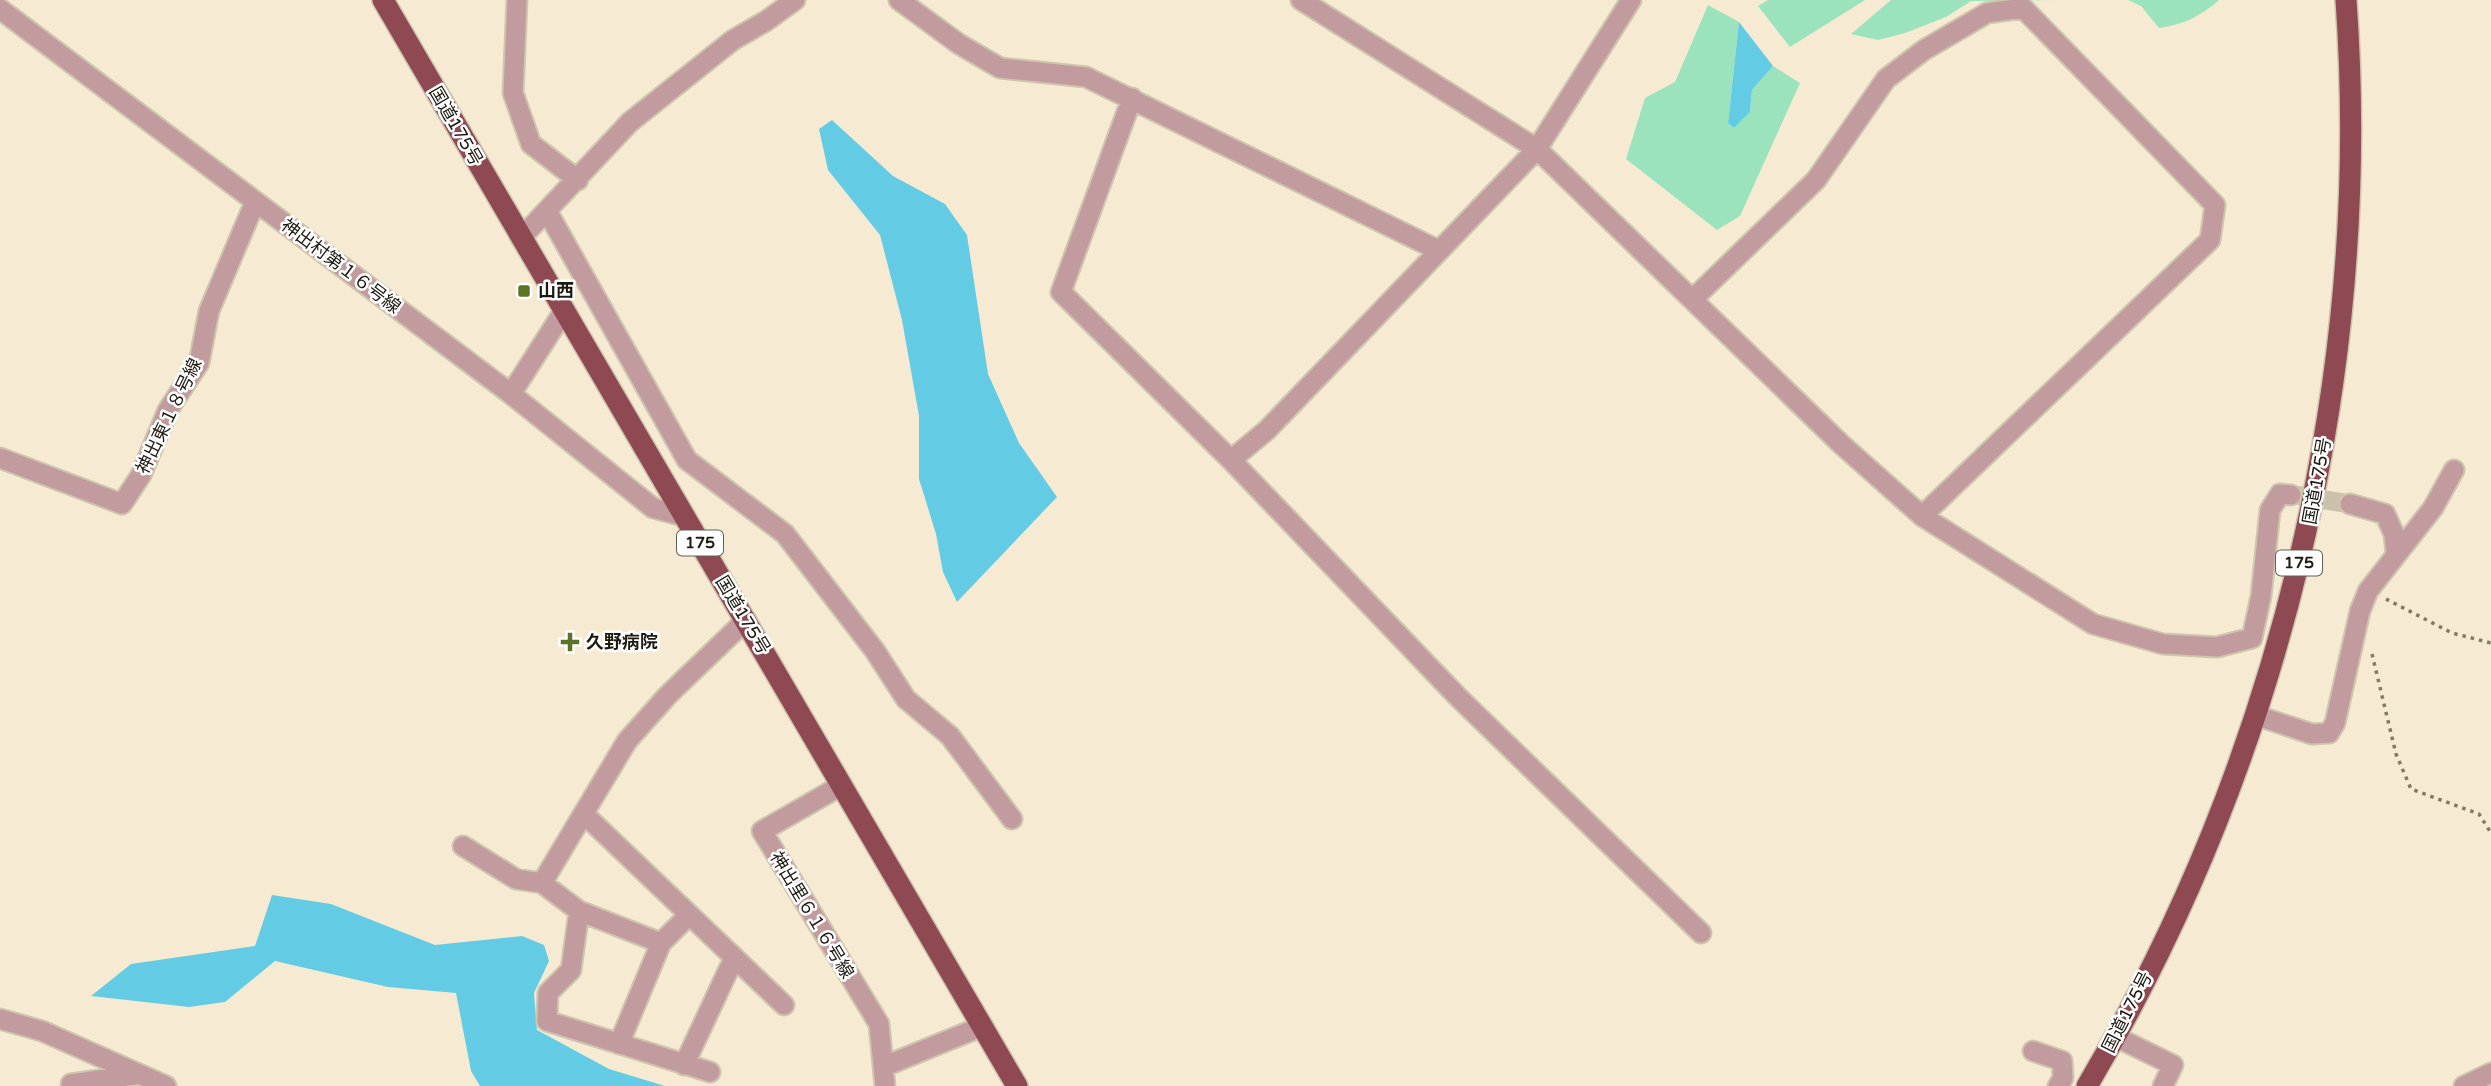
<svg xmlns="http://www.w3.org/2000/svg" width="2491" height="1086" font-family="'Varela Round','Noto Sans JP',sans-serif">
<rect width="100%" height="100%" fill="#f6ebd2"/>
<!-- green -->
<path fill="#9be3bc" d="M1768,0H1865L1790,47L1758,6Z
M1891,0H2057L1971,1L1946,17L1905,33L1878,40L1851,34Z
M2128,0H2219C2201,16 2183,25 2159,28L2141,6Z
M1708,5L1739,22L1728,123L1734,128L1750,112L1752,90L1773,66L1800,83L1740,216L1717,230L1626,159L1645,98L1675,82Z"/>
<!-- water -->
<path fill="#63cce4" d="M1739,22L1773,66L1752,90L1750,112L1734,128L1728,123Z
M832,120L893,176L945,204L967,235L988,374L1019,443L1057,497L957,602L943,572L936,534L919,479V416L902,320L880,235L828,170L819,129Z
M272,895L331,904L435,945L522,936L544,945L549,961L534,993L537,1030L609,1069L665,1086H480L471,1071L456,993L388,987L275,961L225,1002L189,1007L91,996L131,964L255,946Z"/>
<g fill="none" stroke-linecap="round" stroke-linejoin="round">
<!-- minor-tunnel -->
<path stroke="#cbc1ab" stroke-width="19" stroke-dasharray="19 10" stroke-linecap="butt" d="M2296,495L2350,504"/>
<defs>
<path id="minor" d="M517,0L513,93L531,144L578,180
M899,0L959,44L1000,68L1086,77L1438,250
M1301,0L1537,149L1841,444L1922,516L2093,624L2163,644L2217,647L2252,638L2261,596L2270,510L2280,494L2291,495
M0,9L511,394L653,508L683,516
M1132,98L1061,292L1231,460L1458,697L1701,933
M547,211L687,460L785,534L875,651L906,699L950,736L1012,819
M521,238L630,122L733,40L766,21L795,0
M1693,299L1816,180L1886,79L1924,50L1987,13L2023,8L2215,205L2210,240L1922,516
M511,394L564,311
M0,458L122,504L141,475L168,410L199,363L209,311L255,202
M1231,460L1267,430L1537,149L1631,0
M2350,504L2385,514L2394,534L2396,553
M2255,715L2312,734L2329,733L2335,723L2360,611L2368,591L2433,508L2454,470
M842,785L762,831L879,1024L885,1086
M584,814L784,1005
M463,846L516,879L542,883L627,741L668,695L746,620
M542,883L579,911L571,970L548,993L547,1021L710,1072
M579,911L661,943
M0,1019L42,1031L166,1086
M2116,1037L2173,1065L2163,1086
M619,1044L661,943L689,915
M2033,1051L2062,1061L2063,1078L2058,1086
M684,1065L734,958
M885,1066L983,1026
M71,1084L134,1075
M2464,1086L2491,1073"/>
<path id="trunk" d="M383,0L1017,1086
M2087,1086C2279,762 2373,376 2346,0"/>
</defs>
<!-- minor casing -->
<use href="#minor" stroke="#cfc5af" stroke-width="23"/>
<!-- trunk casing -->
<use href="#trunk" stroke="#cfc5af" stroke-width="24"/>
<!-- path -->
<path stroke="#817a69" stroke-width="3.5" stroke-dasharray="3.5 5" stroke-linecap="butt" d="M2386,599L2452,633L2491,643
M2372,654L2396,754L2411,789L2479,814L2491,833"/>
<!-- minor -->
<use href="#minor" stroke="#c19b9e" stroke-width="19"/>
<!-- trunk -->
<use href="#trunk" stroke="#8f4953" stroke-width="21"/>
</g>
<!-- markers -->
<g fill="#5b7427" stroke="#fff" stroke-width="2.5">
<rect x="517" y="284" width="14" height="14" rx="3.5"/>
<path d="M566.5 631.5h7v7h7v7h-7v7h-7v-7h-7v-7h7z"/>
</g>
<g text-anchor="middle" dominant-baseline="central" stroke-width="5" stroke-linejoin="round" paint-order="stroke">
<!-- shield labels -->
<g fill="#fff" stroke="#625f58" stroke-width="2">
<rect x="677" y="530.5" width="46" height="25" rx="5"/>
<rect x="2276" y="550.5" width="46" height="25" rx="5"/>
</g>
<g font-size="16" font-weight="bold" fill="#1e1a11">
<text x="700" y="543">175</text>
<text x="2299" y="563">175</text>
</g>
<!-- street labels -->
<g font-size="18" fill="#1e1a11" stroke="#fff">
<text transform="translate(456 126) rotate(60)">国道175号</text>
<text transform="translate(341 266) rotate(37)">神出村第１６号線</text>
<text transform="translate(169 416) rotate(-64)">神出東１８号線</text>
<text transform="translate(2317 481) rotate(-80)">国道175号</text>
<text transform="translate(743 615) rotate(59)">国道175号</text>
<text transform="translate(812 915) rotate(59)">神出里６１６号線</text>
<text transform="translate(2127 1012) rotate(-63)">国道175号</text>
</g>
<!-- poi labels -->
<g font-size="18" font-weight="bold" fill="#1e1a11" stroke="#fff" text-anchor="start">
<text x="538" y="291">山西</text>
<text x="586" y="642">久野病院</text>
</g>
</g>
</svg>
